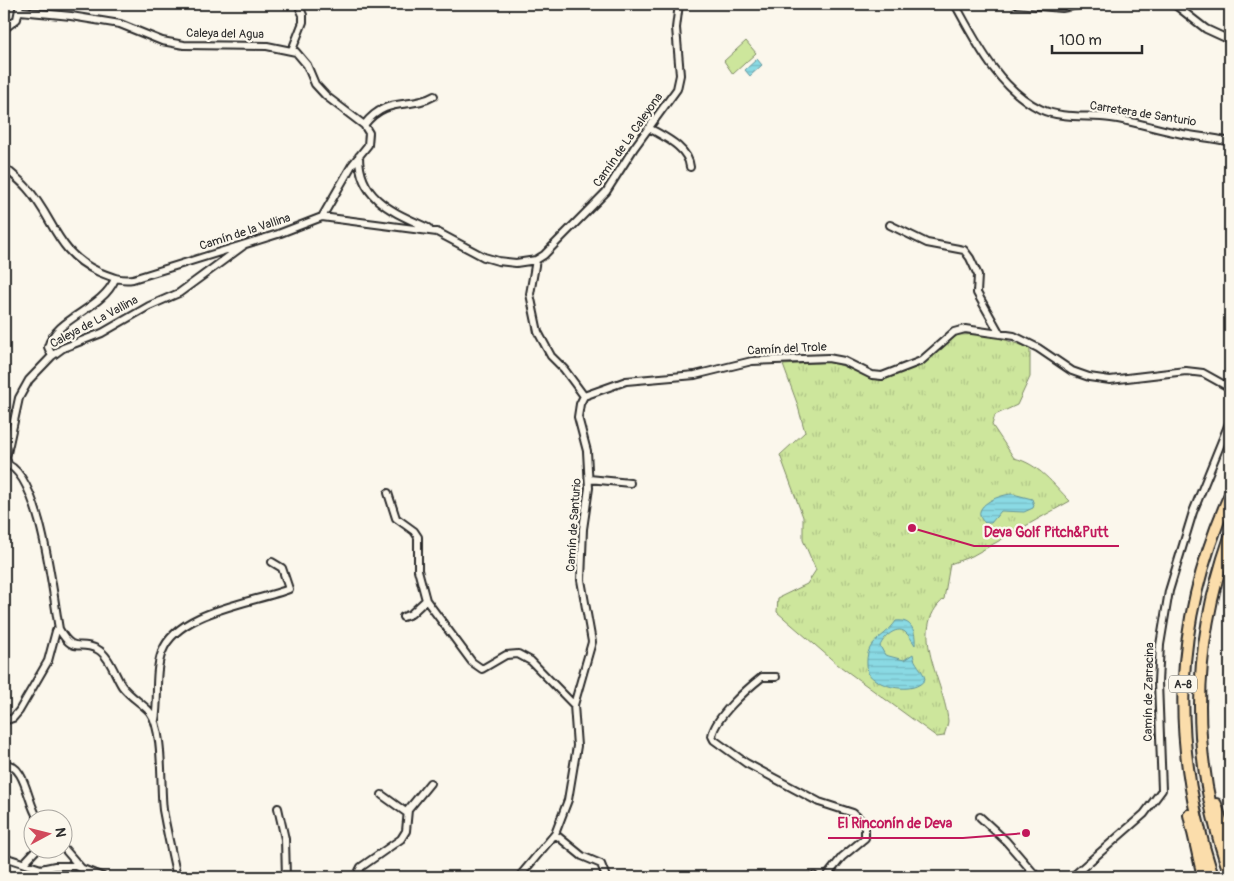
<svg xmlns="http://www.w3.org/2000/svg" width="1234" height="881" font-family="Pangolin,sans-serif">
<defs>
<pattern id="grass-tufts" width="24" height="20" patternUnits="userSpaceOnUse" patternTransform="scale(1.25)"><rect width="24" height="20" fill="#cde69c"/><path d="M3 7l-1-3M5 7V3M7 7l1-3M15 17l-1-3M17 17v-4M19 17l1-3" fill="none" stroke="#b0c587"/></pattern>
<pattern id="water-rules" width="6" height="5" patternUnits="userSpaceOnUse" patternTransform="scale(1.25)"><rect width="6" height="5" fill="#8adae4"/><path d="M0 2.5h6" fill="none" stroke="#77bbc4"/></pattern>
</defs>
<rect width="100%" height="100%" fill="#fbf7ec"/>
<filter id="ink" filterUnits="userSpaceOnUse"><feTurbulence type="fractalNoise" baseFrequency=".02" numOctaves="2"/><feDisplacementMap in="SourceGraphic" scale="10" xChannelSelector="R" yChannelSelector="G"/><feConvolveMatrix kernelMatrix="1 2 1 2 8 2 1 2 1" color-interpolation-filters="sRGB"/></filter>
<g filter="url(#ink)">
<!-- grass -->
<path fill="url(#grass-tufts)" stroke="#7c8864" d="M987,334L1030,348V377L1017,405L995,415L992,425L1014,458C1039,464 1053,484 1070,501L972,556L950,564L944,599C907,630 945,683 948,721C948,725 945,731 944,736L937,737L837,664L777,612L778,598L807,584L816,570L803,540V517L780,455L805,432L797,403L783,365L832,362L880,380L916,363L958,335Z"/>
<!-- green -->
<path fill="#cde69c" stroke="#7c8864" d="M746,41L756,53L733,74L724,61Z"/>
<!-- water -->
<path fill="url(#water-rules)" stroke="#64949a" d="M757,59L762,65L750,76L745,70Z
M1013,494L1032,499L1034,505L1033,508L1024,512L1001,511L991,523H985C967,507 1000,494 1013,494Z
M896,621C912,619 916,632 915,645C913,642 909,635 905,632C896,625 883,638 880,646L885,655L904,660L913,654C914,664 923,669 925,679C915,696 877,687 868,673C862,639 882,642 896,621Z"/>
<g fill="none" stroke-linecap="round" stroke-linejoin="round">
<defs>
<path id="minor" d="M955,4C976,42 998,88 1040,109C1061,119 1088,115 1111,118C1133,121 1156,129 1178,133C1196,137 1211,137 1230,142
M1016,4L1062,8L1084,4
M1174,4L1206,29L1230,40
M20,11L71,16L120,24L162,41L184,45L267,46L296,52L307,65L315,84L326,96L364,125L369,133L368,145L352,165L322,217
M4,29L17,19L20,4
M292,50L303,22V15L298,4
M364,125C387,95 410,110 434,96
M649,128C664,137 688,147 690,167
M359,156C359,200 394,212 428,228L430,231
M4,167C12,174 20,180 27,188C55,219 55,252 99,272C111,277 120,281 133,279L278,234L322,217L437,232L484,257L498,261L516,263L536,260
M890,225L927,243L964,250L970,258L978,275L977,293L1000,334
M52,356L48,347C56,317 102,310 115,279
M584,396L626,381L695,375L752,361L828,358L844,361L872,375L882,376L921,361L954,332L965,329L1014,336L1038,348L1072,371L1089,377L1110,380L1186,371L1203,373L1230,388
M584,396L564,369L551,356L538,332L530,294L536,260L544,255L606,192L634,148L677,89L680,75L676,28L679,4
M4,463C41,472 53,596 59,629C74,655 78,640 97,649C109,655 115,675 122,686C130,697 142,703 150,712C164,731 160,787 163,810C167,832 172,855 177,877
M8,464L6,458L19,398L29,380L52,356L63,348L102,333L149,306L179,293L243,246
M589,479L630,483
M388,493L396,518L414,531L418,537V570L426,600L472,662L482,669L506,655L518,654L531,661L574,705
M403,617L411,614L426,600
M776,677H762C747,689 715,717 712,736L714,740L746,763L819,802L853,813L862,821L865,828V838L842,857L826,877
M155,720C159,699 154,673 162,652C177,611 253,603 289,589L282,568L272,562
M4,721L13,718L19,711L48,661L56,631L59,629
M4,764C26,764 27,803 38,818
M382,795L407,813
M278,808L285,839L286,877
M980,817L1006,841L1037,877
M555,834L582,856L601,864L606,877
M62,846L81,868
M4,857L41,869L55,866H75L103,877
M24,863L38,848
M41,869L44,877
M814,876L815,877
M356,877L361,867L401,839L406,831L408,810L430,783
M519,877L555,834L568,800L577,746L574,705L592,642L581,580L583,529L589,488L587,451L578,417L580,404L584,396
M1072,877L1144,814L1162,790L1158,682L1160,645L1169,591L1193,512L1230,421"/>
<path id="highway" d="M1230,537C1190,652 1190,760 1230,875
M1216,804L1230,848
M1189,815L1203,877
M1213,877C1170,743 1172,624 1230,494"/>
</defs>
<!-- minor casing -->
<use href="#minor" stroke="#2b2b2b" stroke-width="10"/>
<!-- highway casing -->
<use href="#highway" stroke="#2b2b2b" stroke-width="14"/>
<!-- minor -->
<use href="#minor" stroke="#fbf7ec" stroke-width="6"/>
<!-- highway -->
<use href="#highway" stroke="#fbddab" stroke-width="10"/>
</g>
</g>
<g text-anchor="middle" dominant-baseline="central" stroke-width="4.5" stroke-linejoin="round" paint-order="stroke">
<!-- shield labels -->
<rect fill="#fbf7ec" stroke="#696865" stroke-width="1" x="1169" y="675.5" width="28" height="17" rx="4"/>
<g font-size="11" font-weight="bold" fill="#2b2b2b">
<text x="1183" y="684">A-8</text>
</g>
<!-- street labels -->
<g font-size="12" fill="#2b2b2b" stroke="#fbf7ec">
<text transform="translate(225 34) rotate(1)">Caleya del Agua</text>
<text transform="translate(1143 114) rotate(9)">Carretera de Santurio</text>
<text transform="translate(628 140) rotate(-55)">Camín de La Caleyona</text>
<text transform="translate(245 232) rotate(-18)">Camín de la Vallina</text>
<text transform="translate(94 322) rotate(-28)">Caleya de La Vallina</text>
<text transform="translate(787 349) rotate(-3)">Camín del Trole</text>
<text transform="translate(574 525) rotate(-86)">Camín de Santurio</text>
<text transform="translate(1149 692) rotate(-89)">Camín de Zarracina</text>
</g>
</g>
<!-- callouts -->
<path fill="none" stroke="#c2185b" stroke-width="2" d="M912 528L974 546H1119M1026 833L963 838H828"/>
<g fill="#c2185b" stroke="#fbf7ec" stroke-width="2">
<circle cx="912" cy="528" r="5"/>
<circle cx="1026" cy="833" r="5"/>
</g>
<g font-size="14" text-anchor="middle" font-weight="bold" fill="#c2185b" stroke="#fbf7ec" stroke-width="4.5" stroke-linejoin="round" paint-order="stroke">
<text x="1046" y="537">Deva Golf Pitch&amp;Putt</text>
<text x="895" y="828">El Rinconín de Deva</text>
</g>
<!-- margin -->
<rect width="1234" height="881" fill="none" stroke="#fbf7ec" stroke-width="20"/>
<rect x="10" y="10" width="1214" height="861" fill="none" stroke="#2b2b2b" stroke-width="2" filter="url(#ink)"/>
<!-- north arrow -->
<g transform="translate(48 834) rotate(83)"><circle r="24" fill="#fbf7ec" stroke="#a8a59f"/>
<path d="M0-4L9 19L0 12L-9 19Z" fill="#d1495b"/>
<text y="-8" font-size="14" font-weight="bold" text-anchor="middle" fill="#2b2b2b">N</text>
</g>
<!-- scale -->
<path d="M1052 45v8h90v-8" fill="none" stroke="#2b2b2b" stroke-width="2.5"/>
<text x="1059" y="45" font-size="15" fill="#2b2b2b" stroke="#fbf7ec" stroke-width="4" paint-order="stroke">100 m</text>
</svg>
